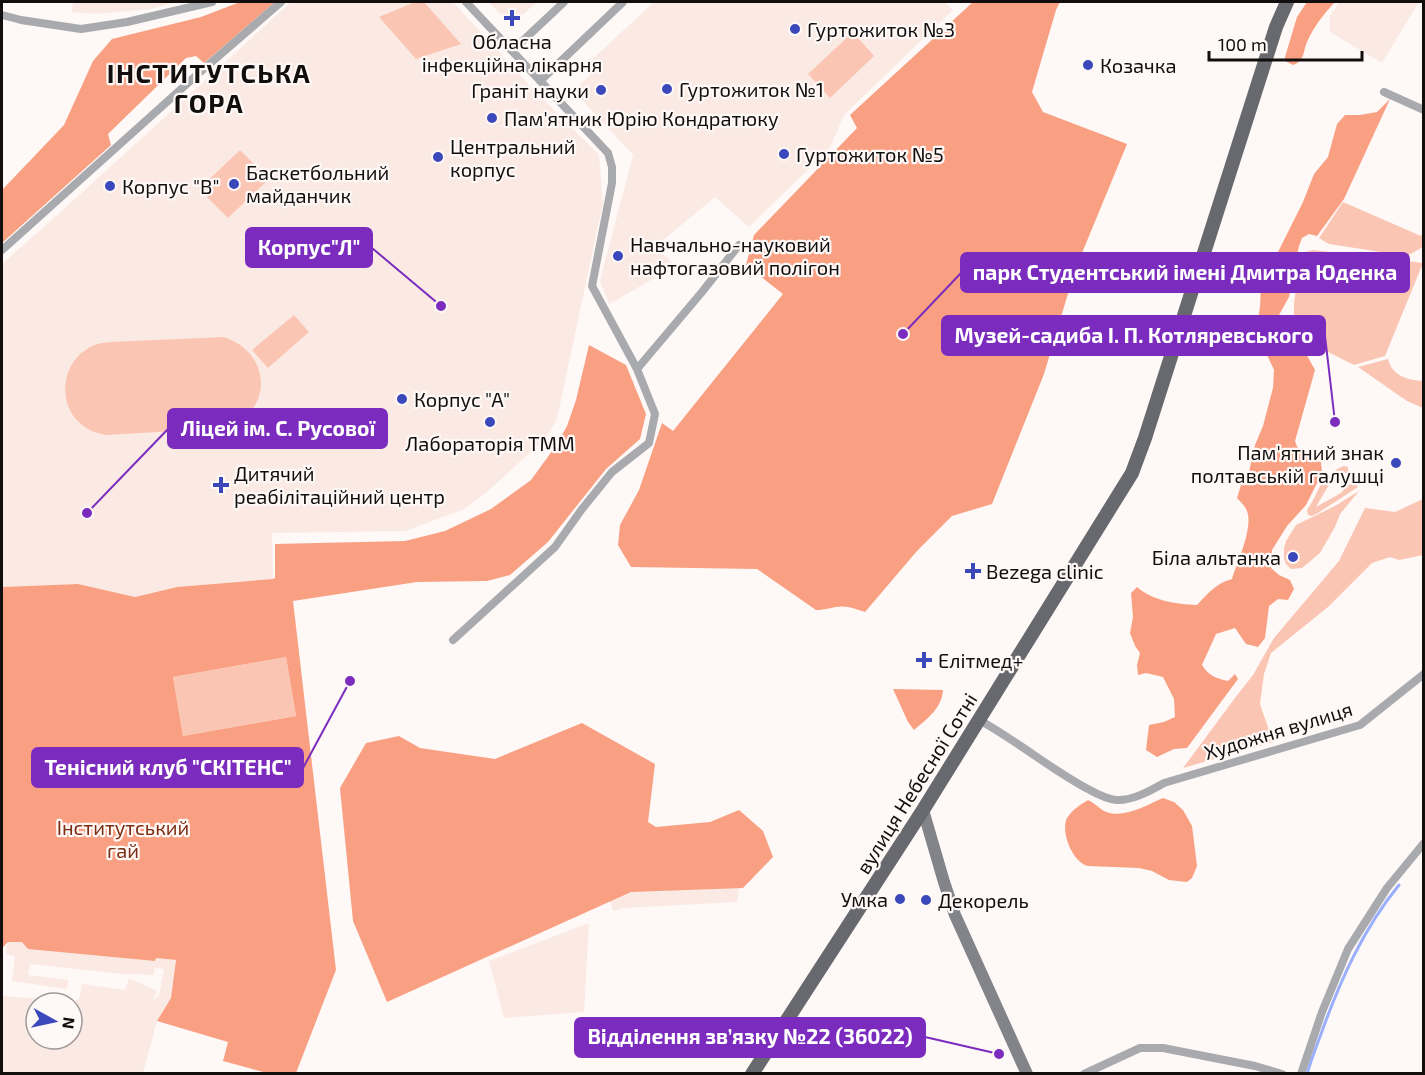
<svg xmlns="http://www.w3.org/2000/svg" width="1425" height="1075" font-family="'Exo 2',sans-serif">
<rect width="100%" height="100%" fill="#fef8f7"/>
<!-- built -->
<path fill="#fbeae4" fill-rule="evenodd" d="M73,2H175L151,9L96,14L72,12Z
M291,2H453L529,85L599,155L603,203L557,419L545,439L487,492L464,509L406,531L272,533L273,579L177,587L135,597L78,584L2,587V264L65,208Z
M489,2H537L511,25Z
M654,2H945L953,10L844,115L830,148L749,227L715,197L655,247L676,266L609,304L600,281L633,155L574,91L593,72L586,65Z
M1340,2H1419L1382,63L1330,32V15Z
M750,871L739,889L737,902L624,908L613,911L606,889Z
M589,923L584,1012L504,1018L489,961Z
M8,942H22L155,961L156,958L176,960L171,998L157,1021L143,1073H2V996L75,1001L79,999L82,984L125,990L129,978L157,991L153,1000L159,996L164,969L155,968L153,975L122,974L30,964L28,975L68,980L67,989L12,981L15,956L6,954ZM36,1003H72V1039H36Z"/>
<!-- green -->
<path fill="#fbc5b3" d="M415,2H424L461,44L416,59L379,17Z
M853,32L874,56L830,98L808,74Z
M240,150L269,179L228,218L199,189Z
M1343,202L1421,236L1423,231V247L1407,256L1329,244L1319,238Z
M1313,250L1423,263L1385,356L1354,365C1338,357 1319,348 1304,338C1284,322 1299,279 1303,257L1305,252Z
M294,315L309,332L268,368L252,350Z
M224,337C272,353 274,411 226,428L106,435C96,433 87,430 80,423C57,403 62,364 87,349C94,344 102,343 110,342Z
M1388,359C1392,376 1408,380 1423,381V408L1407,401L1358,367Z
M1343,466L1348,467V473H1341L1334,476L1316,507L1341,493L1346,487L1352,483H1356L1358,487L1318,513L1312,516L1308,515L1307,510C1322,489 1316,480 1343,466Z
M1359,491L1340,514L1335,527L1320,553L1302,568L1291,569L1286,564L1284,559V548L1286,541L1296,525L1335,506Z
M1423,499V555L1399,560L1390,557L1372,563L1328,607L1271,653L1264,674L1260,704L1273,742L1183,768L1238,694L1253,675L1274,638L1339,561L1365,508L1395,512Z
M286,657L296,716L183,736L173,677Z"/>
<!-- forest -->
<path fill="#f9a083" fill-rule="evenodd" d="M240,2H275L204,63L196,56L186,58L108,134L111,145L2,243V190L64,125L93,61L112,39L201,17Z
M973,2H1060L1056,10L1032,92L1043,112L1127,144L1075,270L1044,374L992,504L952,516L917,551L865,612C856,609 846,605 836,607C829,608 824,610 816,610L757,569L631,567L618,545L620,525L639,490L662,423L673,431L783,294L746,265L754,235L857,128L850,115Z
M1307,2H1335C1324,14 1314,26 1307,42C1303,51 1305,61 1293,65L1285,61V57L1297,17Z
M1390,99L1344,199L1317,236L1309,234L1302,238L1299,246L1289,297L1279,315V319L1282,329L1290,336L1299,341L1315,370L1295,441C1298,453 1309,460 1321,462L1322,473L1306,505L1287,526L1272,550L1271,568L1279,575L1290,580L1294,589L1288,600L1278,599L1269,606L1265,638L1258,647L1246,644L1235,628L1216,634L1202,665C1209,676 1215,678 1228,681L1235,674L1238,679L1187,748L1174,749L1157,757L1146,750L1149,725L1164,722L1175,717L1174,699L1163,677L1146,673L1138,675L1137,665L1140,653L1135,646L1130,633L1133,617L1131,593L1137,587C1153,601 1176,604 1197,605C1208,593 1217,583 1232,579C1237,562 1255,525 1246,509C1244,505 1240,501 1237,498L1241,485L1249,472L1255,445L1263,426L1273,388L1274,370L1256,331L1260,307L1261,286L1303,202L1314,174L1328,157L1337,124L1345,115H1360L1377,112Z
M589,345L626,365L646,414L640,439L606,469L548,542L510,575L487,581L417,582L293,601L336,970L296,1073H267L223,1061L228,1042L157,1021L171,998L176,960L156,958L155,961L28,949L22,942H8L2,948V587L78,584L135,597L177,587L273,579L275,578V544L405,541L445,531L491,509L531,480L555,447L567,426L576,400ZM286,657L296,716L183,736L173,677Z
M893,689L943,690C942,708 927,719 914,730L908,722Z
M582,723L655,764L648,822L656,827L710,822L739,810L763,831L773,857L743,888L631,892L387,1002L353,921L340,788L366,743L399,736L420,748L495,759Z
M1163,798L1174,802L1183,810L1192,826L1197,866L1192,878L1187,882L1169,880L1152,871L1139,868L1088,866C1073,863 1060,832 1067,818C1072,810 1080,805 1088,800C1094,803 1099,808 1104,811C1123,820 1146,805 1163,798Z"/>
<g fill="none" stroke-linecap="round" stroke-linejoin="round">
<!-- stream -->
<path stroke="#9aaffd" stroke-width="3" d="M1307,1074C1311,1060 1316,1047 1321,1034C1340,981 1363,929 1399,885"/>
<!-- street -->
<path stroke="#a9aaae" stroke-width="8" d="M2,15L21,20L81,29L127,22L212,2
M512,51L564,2
M540,81L623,2
M1384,92L1424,110
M2,250L199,73L281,2
M637,369L702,292L739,245
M453,640L555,547L582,509L612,472L649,443L655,414L637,369L592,286L612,183V167L608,153L466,2
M979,720C1016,740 1049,768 1086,788C1095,793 1105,799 1116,800C1132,801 1150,791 1164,783L1360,725L1424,674
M1084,1074L1140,1048H1163L1255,1066L1282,1074
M1301,1074L1322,1012L1348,949L1387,888L1424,843"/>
<!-- secondary -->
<path stroke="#828489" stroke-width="12" d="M923,810L944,882L955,915L1027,1074"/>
<!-- primary -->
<path stroke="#67696f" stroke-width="14" d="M752,1074L923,810L1132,473L1145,438L1276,27L1287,2"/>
</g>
<!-- markers -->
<g fill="#3b48bb" stroke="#fef8f7" stroke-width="2">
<path d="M509 9h6v6h6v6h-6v6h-6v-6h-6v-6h6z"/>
<circle cx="795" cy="29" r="6"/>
<circle cx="1088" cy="65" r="6"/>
<circle cx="667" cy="89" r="6"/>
<circle cx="601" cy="90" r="6"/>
<circle cx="492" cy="118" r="6"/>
<circle cx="784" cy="154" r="6"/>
<circle cx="438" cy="157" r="6"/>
<circle cx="234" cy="184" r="6"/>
<circle cx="110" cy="186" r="6"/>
<circle cx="618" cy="256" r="6"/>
<circle cx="402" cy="399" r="6"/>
<circle cx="490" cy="422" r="6"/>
<circle cx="1396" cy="463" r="6"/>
<path d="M218 476h6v6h6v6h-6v6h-6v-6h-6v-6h6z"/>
<circle cx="1293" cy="557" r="6"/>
<path d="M970 562h6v6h6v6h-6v6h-6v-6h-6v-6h6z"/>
<path d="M921 651h6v6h6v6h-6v6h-6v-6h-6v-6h6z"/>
<circle cx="900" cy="899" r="6"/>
<circle cx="926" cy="900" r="6"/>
</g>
<g text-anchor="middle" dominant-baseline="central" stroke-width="4.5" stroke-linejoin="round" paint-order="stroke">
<!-- poi labels -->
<g font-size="20" fill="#110e0d" stroke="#fef8f7" text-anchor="start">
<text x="807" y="29">Гуртожиток №3</text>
<text x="512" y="41" text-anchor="middle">Обласна<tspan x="512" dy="23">інфекційна лікарня</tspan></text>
<text x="1100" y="65">Козачка</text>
<text x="679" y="89">Гуртожиток №1</text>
<text x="589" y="90" text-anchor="end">Граніт науки</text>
<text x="504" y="118">Пам'ятник Юрію Кондратюку</text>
<text x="450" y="146">Центральний<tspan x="450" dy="23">корпус</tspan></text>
<text x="796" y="154">Гуртожиток №5</text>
<text x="246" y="172">Баскетбольний<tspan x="246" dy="23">майданчик</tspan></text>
<text x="122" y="186">Корпус "В"</text>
<text x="630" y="244">Навчально-науковий<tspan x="630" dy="23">нафтогазовий полігон</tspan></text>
<text x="414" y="399">Корпус "А"</text>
<text x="490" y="443" text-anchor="middle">Лабораторія ТММ</text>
<text x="1384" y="452" text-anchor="end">Пам'ятний знак<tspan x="1384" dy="23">полтавській галушці</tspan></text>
<text x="234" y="473">Дитячий<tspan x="234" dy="23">реабілітаційний центр</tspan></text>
<text x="1281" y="557" text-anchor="end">Біла альтанка</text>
<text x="986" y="571">Bezega clinic</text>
<text x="938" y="660">Елітмед+</text>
<text x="888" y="899" text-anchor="end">Умка</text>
<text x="938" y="900">Декорель</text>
</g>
<!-- street labels -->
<g font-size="20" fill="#110e0d" stroke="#fef8f7">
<text transform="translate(1278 730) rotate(-17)">Художня вулиця</text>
<text transform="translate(916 783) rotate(-58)">вулиця Небесної Сотні</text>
</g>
<!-- park labels -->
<g font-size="20" fill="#7b2d11" stroke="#fef8f7">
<text x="123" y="827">Інститутський<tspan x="123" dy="23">гай</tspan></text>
</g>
<!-- district labels -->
<g font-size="26" font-weight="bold" letter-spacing="1.5" fill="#110e0d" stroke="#fef8f7">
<text x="209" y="72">ІНСТИТУТСЬКА<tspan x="209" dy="30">ГОРА</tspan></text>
</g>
</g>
<!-- callouts -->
<path fill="none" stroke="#7b2cbf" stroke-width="2" d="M441 306L372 248M903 334L961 273M1335 422L1325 336M87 513L168 429M350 681L303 768M999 1054L925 1037"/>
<g fill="#7b2cbf" stroke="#fef8f7" stroke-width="2">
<circle cx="441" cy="306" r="6"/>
<circle cx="903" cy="334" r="6"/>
<circle cx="1335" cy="422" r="6"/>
<circle cx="87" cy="513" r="6"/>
<circle cx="350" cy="681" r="6"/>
<circle cx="999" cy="1054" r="6"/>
</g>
<g fill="#7b2cbf" stroke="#7b2cbf" stroke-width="2">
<rect x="246" y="228" width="126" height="39" rx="6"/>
<rect x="961" y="253" width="448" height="39" rx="6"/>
<rect x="942" y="316" width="383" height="39" rx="6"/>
<rect x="168" y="409" width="219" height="39" rx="6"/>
<rect x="32" y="748" width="271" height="39" rx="6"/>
<rect x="575" y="1018" width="350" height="39" rx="6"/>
</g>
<g font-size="21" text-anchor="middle" font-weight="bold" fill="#fff">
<text x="309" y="255">Корпус"Л"</text>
<text x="1185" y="280">парк Студентський імені Дмитра Юденка</text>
<text x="1134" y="343">Музей-садиба І. П. Котляревського</text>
<text x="278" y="436">Ліцей ім. С. Русової</text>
<text x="168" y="775">Тенісний клуб "СКІТЕНС"</text>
<text x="750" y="1044">Відділення зв’язку №22 (36022)</text>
</g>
<!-- border -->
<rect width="1425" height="1075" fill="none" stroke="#110e0d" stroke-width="6"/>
<!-- north arrow -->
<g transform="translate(54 1021) rotate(98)"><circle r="28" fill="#fef8f7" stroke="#9f9a99" stroke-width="1.5"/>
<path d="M0-4.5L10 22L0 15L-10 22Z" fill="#3b48bb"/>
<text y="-9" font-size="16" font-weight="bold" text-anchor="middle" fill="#110e0d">N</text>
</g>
<!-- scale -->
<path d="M1209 51v9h153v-9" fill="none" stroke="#110e0d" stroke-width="3"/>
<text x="1218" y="51" font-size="18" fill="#110e0d" stroke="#fef8f7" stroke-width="4.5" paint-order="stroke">100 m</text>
</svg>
